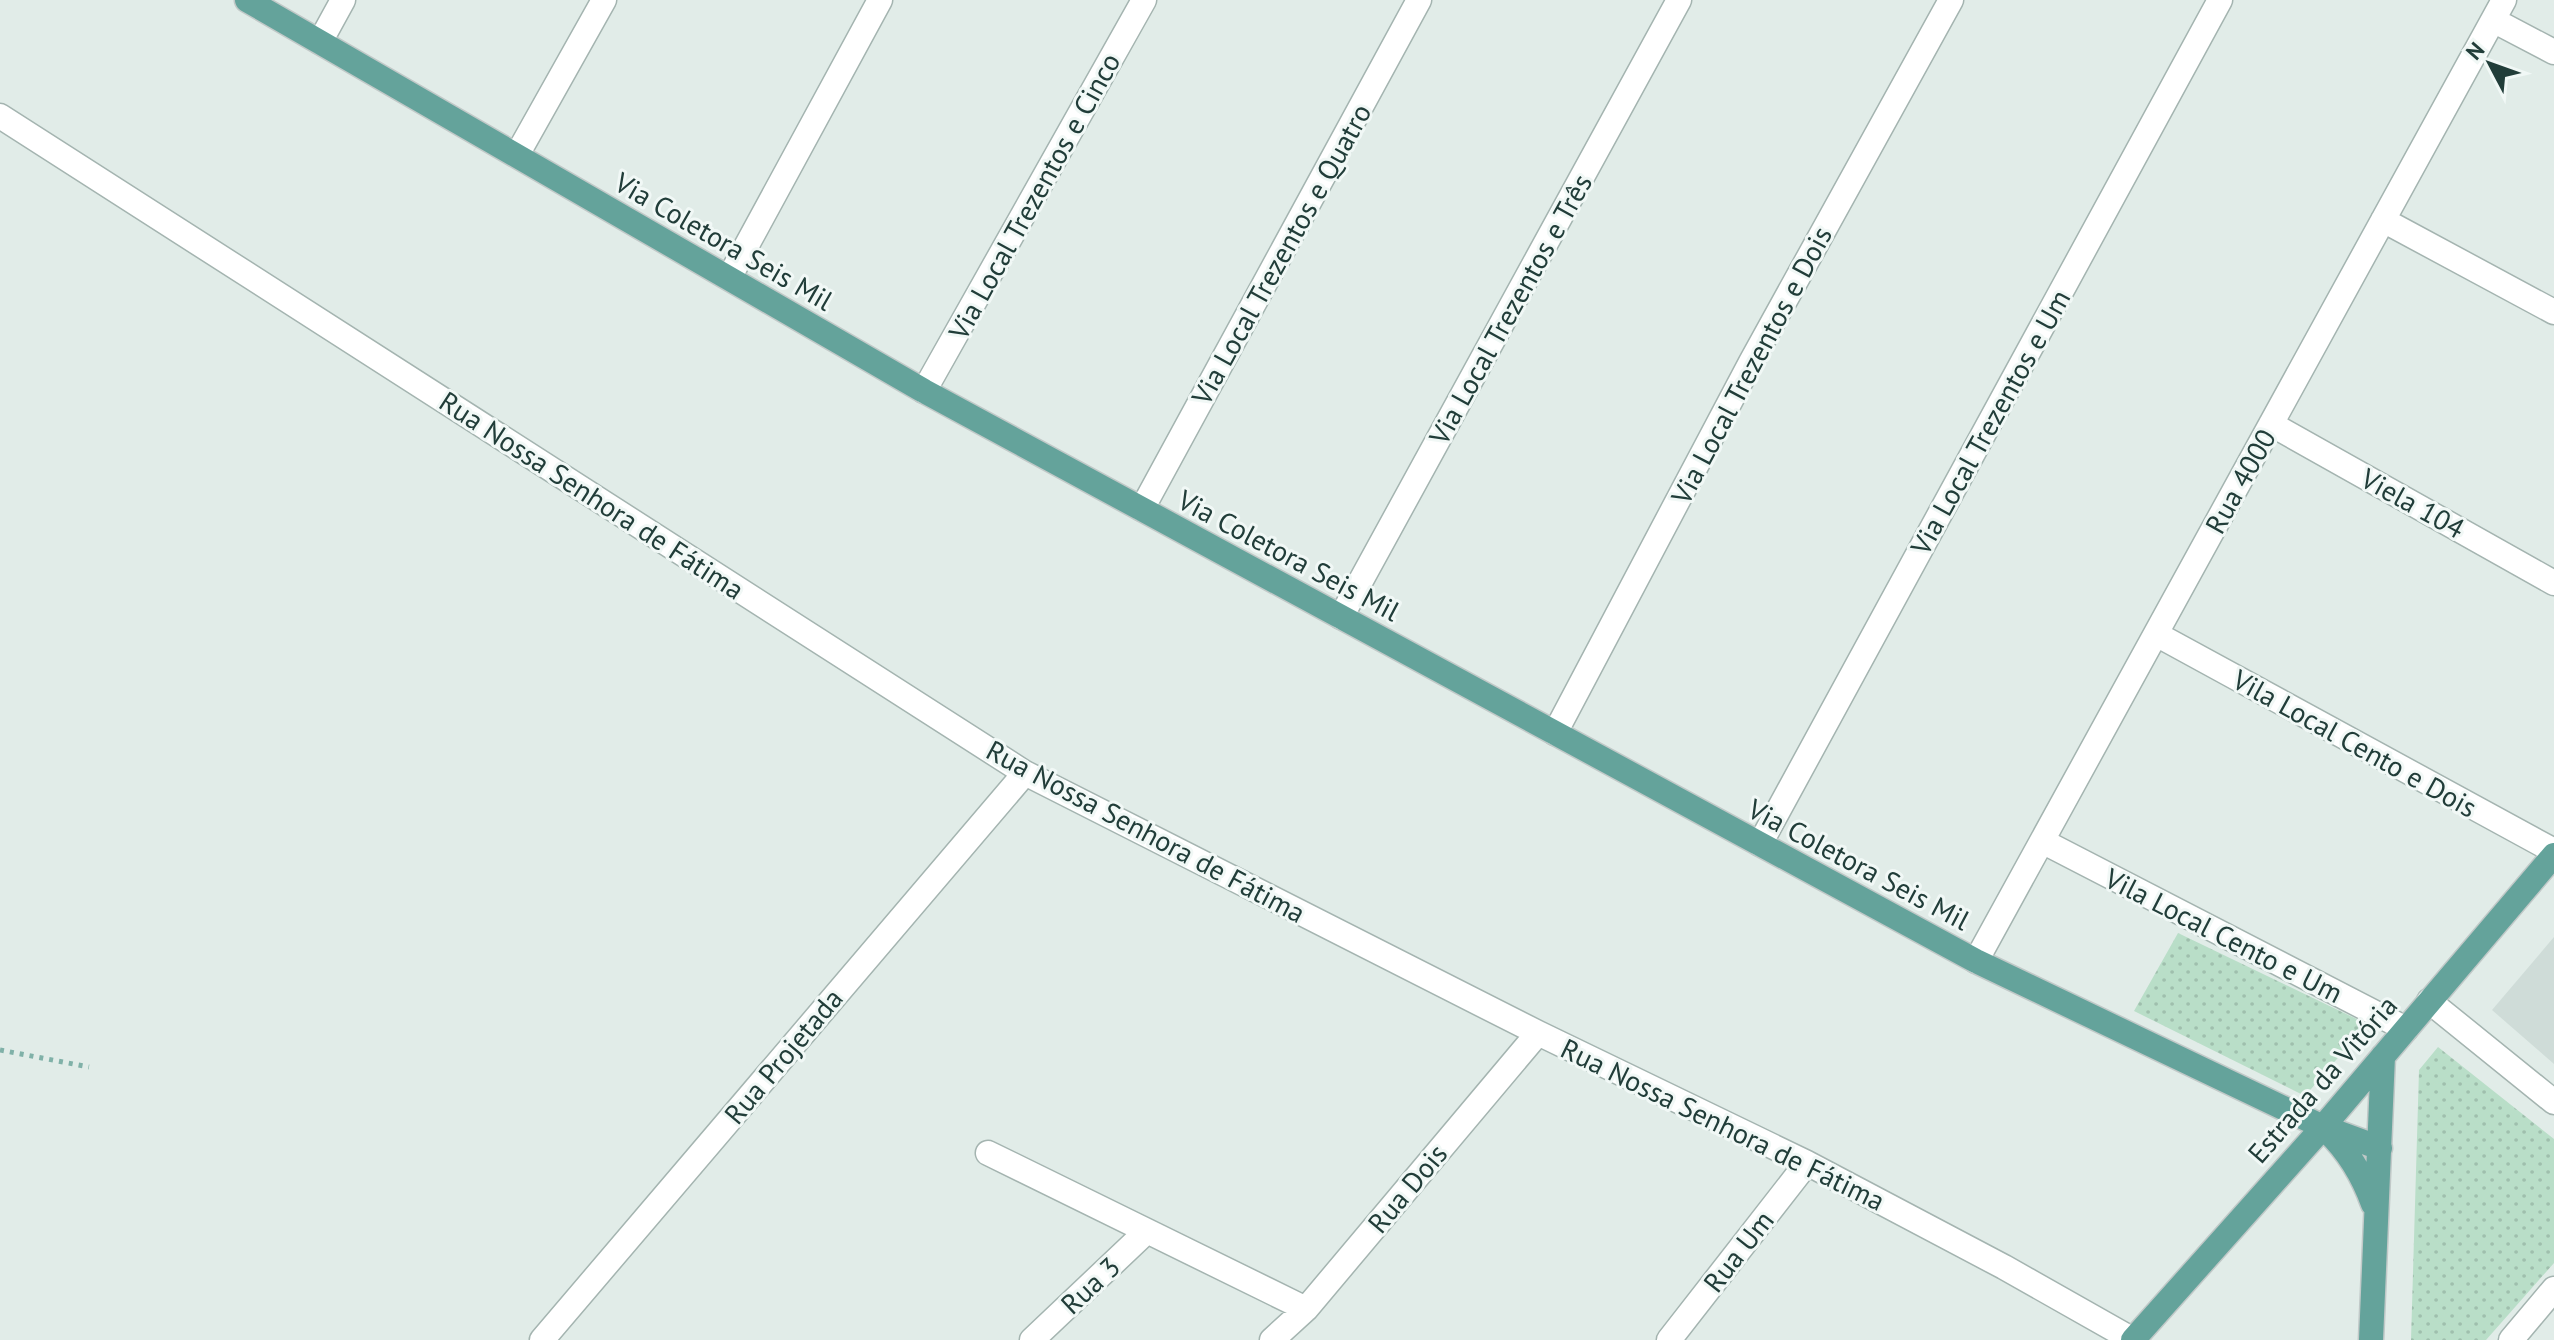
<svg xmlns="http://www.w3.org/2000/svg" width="2554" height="1340" font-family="'PT Sans',sans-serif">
<defs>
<pattern id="park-dots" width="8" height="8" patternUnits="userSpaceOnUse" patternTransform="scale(2)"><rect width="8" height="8" fill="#b9dec8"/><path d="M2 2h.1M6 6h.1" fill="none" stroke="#9fbfad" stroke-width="1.8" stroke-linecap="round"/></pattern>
</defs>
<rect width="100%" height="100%" fill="#e1ece8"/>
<!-- built -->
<path fill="#cfdcd8" d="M2554,937V1064L2492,1010Z"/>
<!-- park -->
<path fill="url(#park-dots)" d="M2178,933L2367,1024L2305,1096L2134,1011Z
M2438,1047L2554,1139V1263L2486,1340H2411L2419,1070Z"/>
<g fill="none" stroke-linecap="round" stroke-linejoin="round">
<defs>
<path id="minor" d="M2493,20L2554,52
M320,42L343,0
M0,116L1025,773L1538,1033L1807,1163L2004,1267L2133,1340
M517,155L604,0
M2383,220L2554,312
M729,278L880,0
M924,391L1144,0
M2271,424L2554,583
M1142,509L1419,0
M1341,617L1679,0
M2156,634L2554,851
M1555,733L1751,362L1951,0
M2042,841L2406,1029
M1760,844L2220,0
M1976,961L2504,0
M2429,1001L2554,1102
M988,1153L1306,1309
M542,1340L1025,773
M1032,1340L1147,1231
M1272,1340L1306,1309L1538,1033
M1669,1340L1807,1163
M2511,1340L2554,1289"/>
<path id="major" d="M247,0L924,391L1976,961L2323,1127L2380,1148
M2327,1131C2349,1152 2363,1176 2373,1204
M2133,1340L2323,1127L2554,855
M2371,1340L2383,1056"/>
</defs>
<!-- minor casing -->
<use href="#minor" stroke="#a4b4b0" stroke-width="27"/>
<!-- major casing -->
<use href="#major" stroke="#c1c9c8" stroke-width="27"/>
<!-- path -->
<path stroke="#80b1a8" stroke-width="5" stroke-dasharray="4 6" stroke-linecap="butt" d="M0,1050L89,1067"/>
<!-- minor -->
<use href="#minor" stroke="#fff" stroke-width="24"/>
<!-- major -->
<use href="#major" stroke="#64a39b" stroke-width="24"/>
</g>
<g text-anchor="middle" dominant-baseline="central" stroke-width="6" stroke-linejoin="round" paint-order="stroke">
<!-- street labels -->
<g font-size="28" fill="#213d39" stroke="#f1f8f6">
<text transform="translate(1034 196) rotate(-61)">Via Local Trezentos e Cinco</text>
<text transform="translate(724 241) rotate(30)">Via Coletora Seis Mil</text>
<text transform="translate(1281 254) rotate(-61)">Via Local Trezentos e Quatro</text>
<text transform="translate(1510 309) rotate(-61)">Via Local Trezentos e Três</text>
<text transform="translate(1751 365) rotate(-62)">Via Local Trezentos e Dois</text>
<text transform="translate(1990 422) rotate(-61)">Via Local Trezentos e Um</text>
<text transform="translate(2240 481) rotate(-61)">Rua 4000</text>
<text transform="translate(592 495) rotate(33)">Rua Nossa Senhora de Fátima</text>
<text transform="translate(2413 503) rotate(29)">Viela 104</text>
<text transform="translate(1289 555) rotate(28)">Via Coletora Seis Mil</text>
<text transform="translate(2355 743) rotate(29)">Vila Local Cento e Dois</text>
<text transform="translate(1146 831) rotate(28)">Rua Nossa Senhora de Fátima</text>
<text transform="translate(1859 864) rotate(28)">Via Coletora Seis Mil</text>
<text transform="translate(2224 935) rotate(27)">Vila Local Cento e Um</text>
<text transform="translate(783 1056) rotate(-50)">Rua Projetada</text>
<text transform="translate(2322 1079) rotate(-49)">Estrada da Vitória</text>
<text transform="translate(1723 1124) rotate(26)">Rua Nossa Senhora de Fátima</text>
<text transform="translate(1407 1188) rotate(-50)">Rua Dois</text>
<text transform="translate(1738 1251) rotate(-52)">Rua Um</text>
<text transform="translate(1090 1285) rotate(-43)">Rua 3</text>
</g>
</g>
<!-- north arrow -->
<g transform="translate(2490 64) rotate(311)" stroke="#f1f8f6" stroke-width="6" paint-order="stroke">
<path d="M0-6L14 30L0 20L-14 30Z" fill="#213d39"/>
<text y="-12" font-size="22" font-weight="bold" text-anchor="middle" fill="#213d39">N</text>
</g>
</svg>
